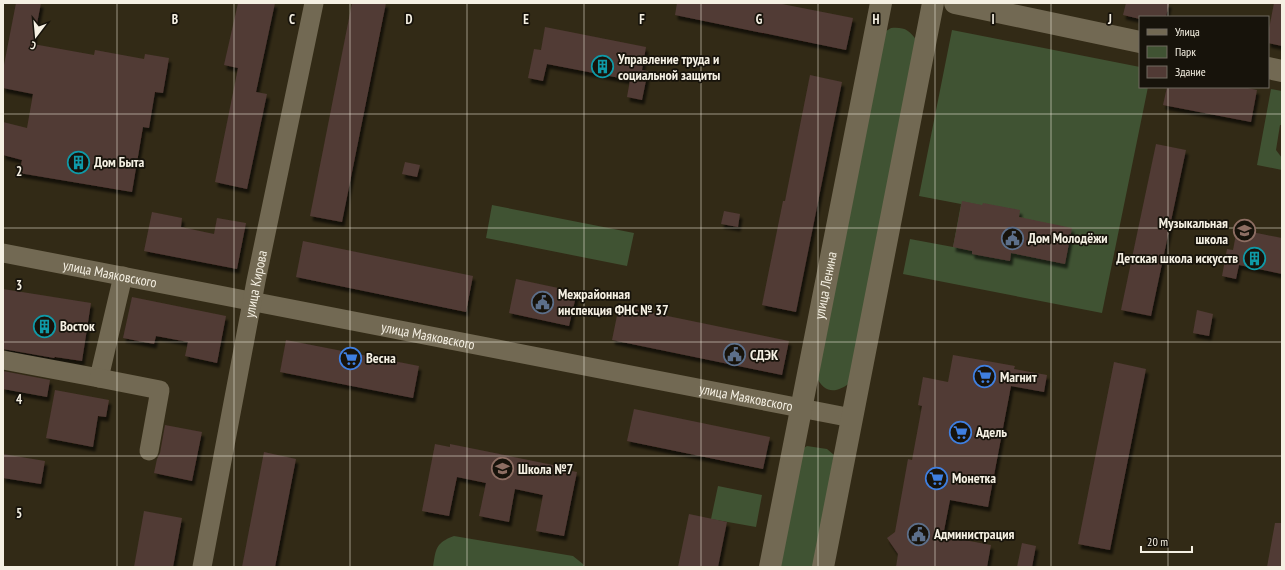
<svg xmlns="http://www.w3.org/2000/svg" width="1285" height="570" font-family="'PT Sans Narrow',sans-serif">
<defs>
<filter id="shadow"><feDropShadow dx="2.5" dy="4.5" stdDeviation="1" flood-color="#0009"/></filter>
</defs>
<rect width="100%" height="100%" fill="#322a16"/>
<!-- green -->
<path fill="#405333" d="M891,28C905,27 909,30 917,41L851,382C837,393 825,395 816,376L883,33Z
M952,30L1140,67V87H1148L1102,313L903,274L910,239L953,247L961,204L919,196Z
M1271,89L1282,91V125H1280L1276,150L1282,158V170L1257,165Z
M492,205L634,233L627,266L486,238Z
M807,446L827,449L834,455L815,567H776L802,449Z
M718,486L762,495L756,527L711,519Z
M454,536L573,556L583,564L584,567H433C436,549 435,543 454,536Z"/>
<!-- building -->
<path fill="#513a35" filter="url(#shadow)" d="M16,3H41L33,44L94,55L95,50L144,59L145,54L169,58L163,93L155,92L149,128L143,127L132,192L19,173L22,160L3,155V122L27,128L33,94L3,88V70Z
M238,3H275L256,92L267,94L247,189L215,182L238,68L224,65Z
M352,3H386L342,222L310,216Z
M677,3H777L853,18L846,50L675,15Z
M1126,3H1169L1166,17H1140V19L1123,15Z
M1274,3H1282V46L1268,43V34Z
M545,27L646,47L642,70L648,71L642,100L627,97L630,80L547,64L543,81L528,78L534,49L541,50Z
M810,75L842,82L796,312L762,305L783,201H785Z
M1167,87H1243L1257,90L1251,122L1163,105Z
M1156,144L1186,150L1151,316L1121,310Z
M405,162L420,165L417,177L402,174Z
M962,201L982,205L983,203L1020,210L1019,217L1072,228L1065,264L1011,253L1010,261L972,254V251L953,247Z
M724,211L740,214L738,227L721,224Z
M152,212L182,218L181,227L214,234L217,218L246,223L237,269L144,251Z
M1237,229L1282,238V274L1239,265L1236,279L1222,276L1227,249L1233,250Z
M303,241L473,276L466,312L296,277Z
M516,279L577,292L569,326L509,313Z
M3,289L91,303L82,361L55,357L54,358L3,349Z
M132,297L226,316L217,363L185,356L188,342L156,336L154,344L123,338Z
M619,306L789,341L782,375L612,340Z
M1197,310L1213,314L1209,336L1193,333Z
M286,340L419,366L413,398L280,372Z
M953,355L1015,366L1014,369L1047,375L1044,392L1011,386L988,507L950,500L943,536L991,545L987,567H896L898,554L887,538L895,532L908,459L912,460L922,406L918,405L923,377L948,382Z
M1114,362L1146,369L1110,550L1078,544Z
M3,371L50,380L47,397L3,389Z
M55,390L109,400L106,417L98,416L93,447L46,438Z
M634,409L770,437L763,469L627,441Z
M165,425L202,432L192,481L154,473L157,459L160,453Z
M435,444L450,447V444L563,467L562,469L577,472L564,536L536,531L543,495L515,489L509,522L479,516L486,483L457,477L449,516L422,511Z
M264,452L296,459L275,567H242Z
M3,454L45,461L41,484L3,478Z
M144,511L182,518L173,567H134Z
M689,514L727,522L718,567H678Z
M1275,523H1282V567H1267Z
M1022,543L1036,546L1032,567H1017Z"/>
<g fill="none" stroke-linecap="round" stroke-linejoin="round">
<!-- street -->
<g stroke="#726953" stroke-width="19">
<path id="s1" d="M3,253L852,418"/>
<path d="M3,360L99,378L123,276"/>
<path d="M99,378L160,390L149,451"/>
<path id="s2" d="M202,567L256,281L314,3"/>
</g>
<!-- secondary -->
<g stroke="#726953" stroke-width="22">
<path d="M955,3L1140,42"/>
<path d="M1268,68L1282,71"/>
<path id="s3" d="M770,567L881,3"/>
<path d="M823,567L933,3"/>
</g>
</g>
<!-- grid -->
<path fill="none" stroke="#f5f0e3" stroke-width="1" stroke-opacity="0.55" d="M117,3V567M234,3V567M350,3V567M467,3V567M584,3V567M701,3V567M818,3V567M935,3V567M1051,3V567M1168,3V17M1168,87V567M3,114H1282M3,228H1282M3,342H1282M3,456H1282"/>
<!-- icons -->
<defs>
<symbol id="building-ring" viewBox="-11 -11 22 22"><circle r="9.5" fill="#17130b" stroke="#0f9aa8" stroke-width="1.5"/><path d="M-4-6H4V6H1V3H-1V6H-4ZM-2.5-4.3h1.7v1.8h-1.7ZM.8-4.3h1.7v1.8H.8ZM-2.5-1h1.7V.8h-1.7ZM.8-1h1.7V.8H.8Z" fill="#0f9aa8"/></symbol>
<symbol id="school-ring" viewBox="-11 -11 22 22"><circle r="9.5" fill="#17130b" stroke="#8d6e63" stroke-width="1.5"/><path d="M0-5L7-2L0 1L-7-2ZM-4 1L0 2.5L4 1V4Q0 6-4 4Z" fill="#8d6e63"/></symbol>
<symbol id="civic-ring" viewBox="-11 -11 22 22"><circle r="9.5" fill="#17130b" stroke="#5c6f8a" stroke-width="1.5"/><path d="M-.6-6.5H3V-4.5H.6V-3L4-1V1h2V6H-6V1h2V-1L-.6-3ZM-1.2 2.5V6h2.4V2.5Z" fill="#5c6f8a"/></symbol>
<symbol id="supermarket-ring" viewBox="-11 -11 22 22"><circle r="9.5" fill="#17130b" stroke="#3f7fe0" stroke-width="1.5"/><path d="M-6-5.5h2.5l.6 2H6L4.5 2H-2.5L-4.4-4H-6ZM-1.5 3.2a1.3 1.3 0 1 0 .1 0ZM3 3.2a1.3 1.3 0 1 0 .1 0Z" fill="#3f7fe0"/></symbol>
</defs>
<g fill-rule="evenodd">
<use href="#building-ring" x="590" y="54" width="25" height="25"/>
<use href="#building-ring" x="66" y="150" width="25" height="25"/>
<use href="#school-ring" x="1232" y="218" width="25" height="25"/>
<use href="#civic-ring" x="1000" y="226" width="25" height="25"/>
<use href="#building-ring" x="1242" y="246" width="25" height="25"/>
<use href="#civic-ring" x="530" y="290" width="25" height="25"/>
<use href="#building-ring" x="32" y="314" width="25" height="25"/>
<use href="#civic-ring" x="722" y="342" width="25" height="25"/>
<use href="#supermarket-ring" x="338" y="346" width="25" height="25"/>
<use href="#supermarket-ring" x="972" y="364" width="25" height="25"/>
<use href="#supermarket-ring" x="948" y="420" width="25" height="25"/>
<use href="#school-ring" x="490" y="456" width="25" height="25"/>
<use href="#supermarket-ring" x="924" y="466" width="25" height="25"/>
<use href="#civic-ring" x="906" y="522" width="25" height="25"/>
</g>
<g text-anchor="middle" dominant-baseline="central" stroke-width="3.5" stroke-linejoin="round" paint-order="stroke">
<!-- poi labels -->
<g font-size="14" font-weight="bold" fill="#f5f0e3" stroke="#17130b" text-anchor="start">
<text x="618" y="59">Управление труда и<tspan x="618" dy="16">социальной защиты</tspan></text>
<text x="94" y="162">Дом Быта</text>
<text x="1228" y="223" text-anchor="end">Музыкальная<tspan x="1228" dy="16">школа</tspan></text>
<text x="1028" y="238">Дом Молодёжи</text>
<text x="1238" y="258" text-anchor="end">Детская школа искусств</text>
<text x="558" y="294">Межрайонная<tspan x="558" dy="16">инспекция ФНС № 37</tspan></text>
<text x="60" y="326">Восток</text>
<text x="750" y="355">СДЭК</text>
<text x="366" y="358">Весна</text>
<text x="1000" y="377">Магнит</text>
<text x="976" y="432">Адель</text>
<text x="518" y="469">Школа №7</text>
<text x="952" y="478">Монетка</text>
<text x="934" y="534">Администрация</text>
</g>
<!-- street labels -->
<g font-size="14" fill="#f5f0e3" stroke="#17130b">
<text stroke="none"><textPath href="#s1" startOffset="109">улица Маяковского</textPath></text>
<text stroke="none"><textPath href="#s2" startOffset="288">улица Кирова</textPath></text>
<text stroke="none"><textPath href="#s3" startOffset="287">улица Ленина</textPath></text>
<text stroke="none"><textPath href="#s1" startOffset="433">улица Маяковского</textPath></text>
<text stroke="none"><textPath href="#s1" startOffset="757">улица Маяковского</textPath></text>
</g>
</g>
<g font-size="13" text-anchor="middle" font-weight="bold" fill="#f5f0e3" stroke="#17130b" stroke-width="3.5" stroke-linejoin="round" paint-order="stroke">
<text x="175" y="24">B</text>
<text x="292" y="24">C</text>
<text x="409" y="24">D</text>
<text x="526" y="24">E</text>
<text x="642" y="24">F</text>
<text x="759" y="24">G</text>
<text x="876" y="24">H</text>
<text x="993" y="24">I</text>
<text x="1110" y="24">J</text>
<text x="19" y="176">2</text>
<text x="19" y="290">3</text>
<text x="19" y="404">4</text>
<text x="19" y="518">5</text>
</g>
<!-- border -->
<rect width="1285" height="570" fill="none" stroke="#f5f0e3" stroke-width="8"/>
<!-- legend -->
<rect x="1139" y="16" width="130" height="72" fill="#17130b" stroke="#706b61"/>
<rect x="1147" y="29" width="20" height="6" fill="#726953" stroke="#706b61"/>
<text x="1175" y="36" font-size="12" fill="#f5f0e3">Улица</text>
<rect x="1147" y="46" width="20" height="12" fill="#405333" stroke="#706b61"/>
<text x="1175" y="56" font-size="12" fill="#f5f0e3">Парк</text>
<rect x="1147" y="66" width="20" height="12" fill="#513a35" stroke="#706b61"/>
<text x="1175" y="76" font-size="12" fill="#f5f0e3">Здание</text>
<!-- north arrow -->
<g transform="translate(36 36) rotate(196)" stroke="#17130b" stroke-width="3" paint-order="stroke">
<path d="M0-3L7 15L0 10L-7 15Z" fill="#f5f0e3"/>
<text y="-6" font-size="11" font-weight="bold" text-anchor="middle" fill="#f5f0e3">С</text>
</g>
<!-- scale -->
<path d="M1141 546v6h51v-6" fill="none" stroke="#f5f0e3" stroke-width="2"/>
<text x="1147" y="546" font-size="12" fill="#f5f0e3" stroke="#17130b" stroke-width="3" paint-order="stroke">20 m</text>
</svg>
